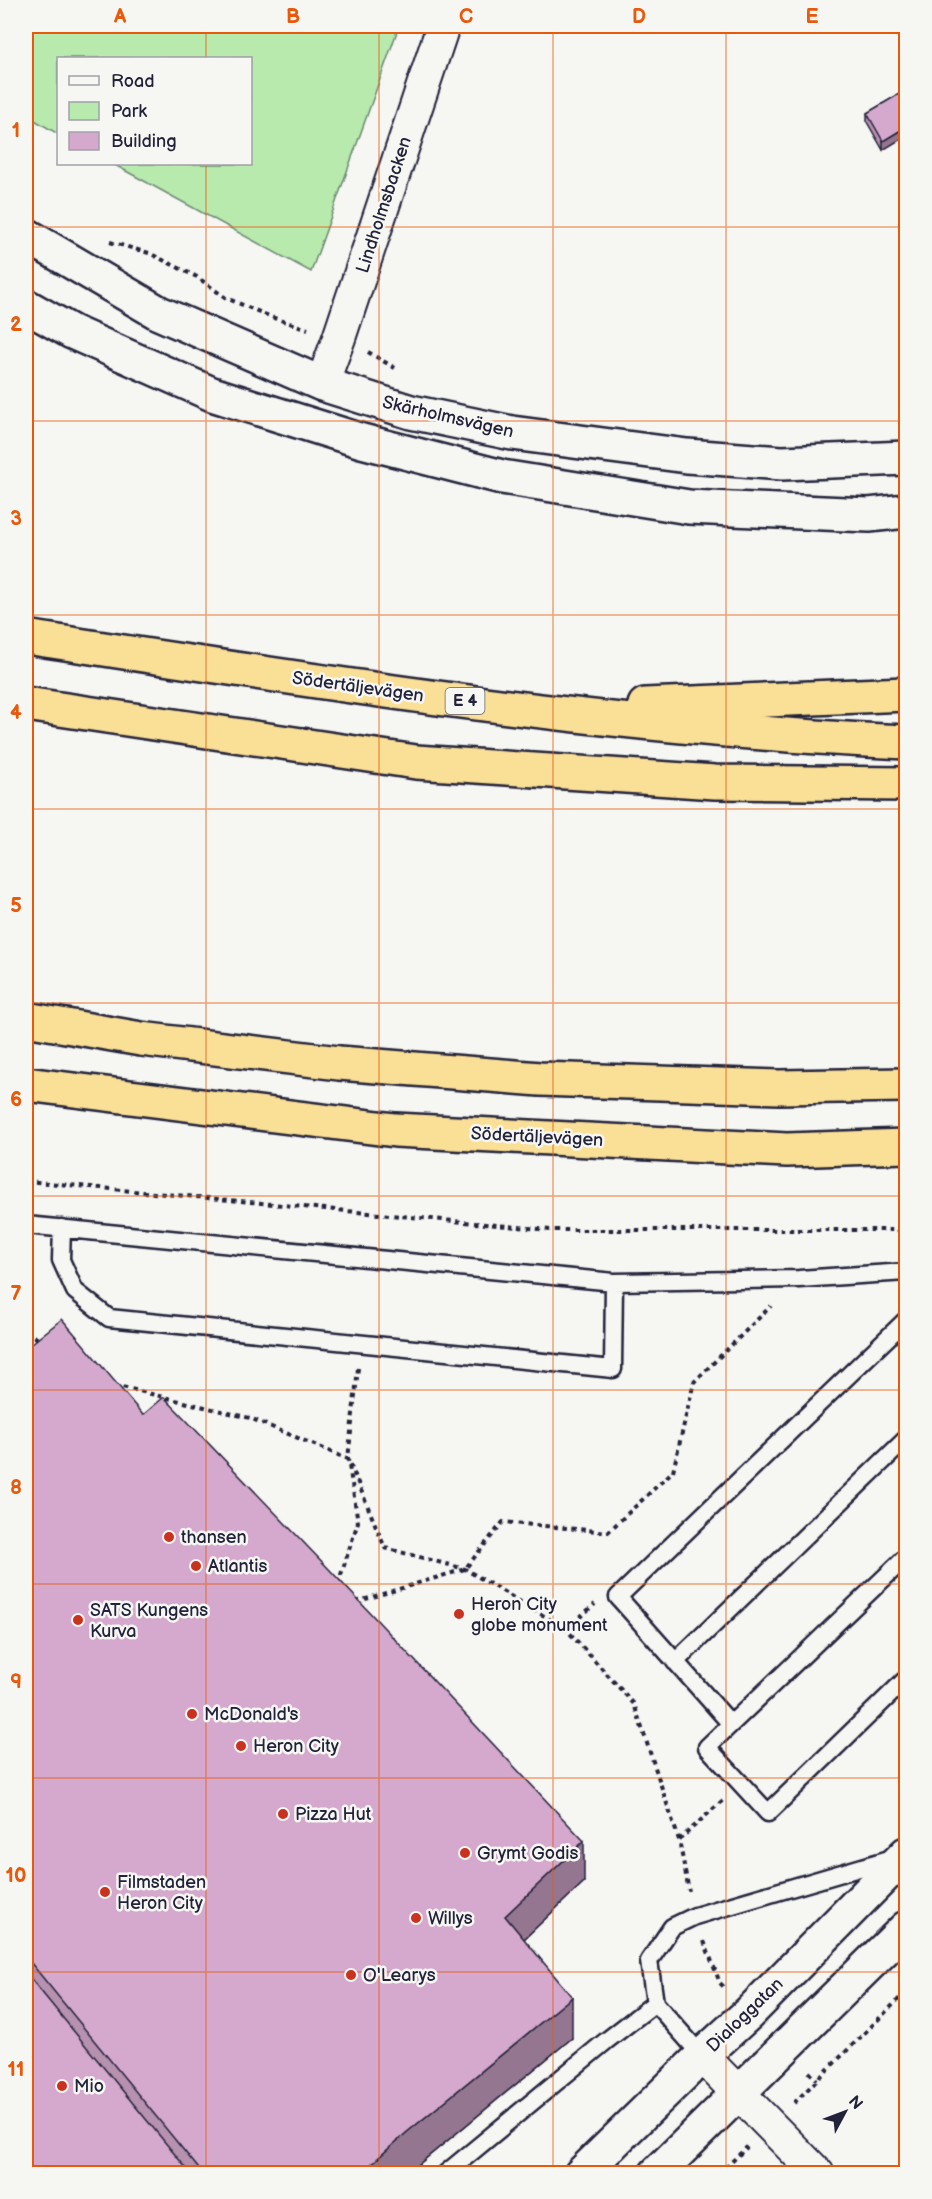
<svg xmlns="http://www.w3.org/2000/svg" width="932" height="2199" font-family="'Balsamiq Sans',sans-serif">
<rect width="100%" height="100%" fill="#f6f6f2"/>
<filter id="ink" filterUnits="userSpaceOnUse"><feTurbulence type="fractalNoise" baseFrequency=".0167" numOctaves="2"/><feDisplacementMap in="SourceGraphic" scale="12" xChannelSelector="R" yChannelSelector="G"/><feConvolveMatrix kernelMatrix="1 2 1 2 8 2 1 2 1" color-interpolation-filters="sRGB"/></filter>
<g filter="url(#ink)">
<!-- green -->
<path fill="#b7eaac" stroke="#6c8674" stroke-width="1.5" d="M26,26H399L311,272L113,164H250V58H58V134L26,115Z"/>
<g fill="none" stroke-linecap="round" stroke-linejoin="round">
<defs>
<path id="service" d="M26,1225L614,1282L799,1279L906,1272
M62,1228L61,1260L75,1291L109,1318L613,1369L614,1282
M906,1557L707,1747L768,1813L906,1679
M675,1662L906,1439
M730,1723L618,1597L906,1320
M655,2003L649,1961L672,1927L695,1916L893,1858
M445,2174L606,2041L655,2003L702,2056"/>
<path id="minor" d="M322,384L339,338L443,26
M702,2056L818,2174"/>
<path id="tertiary" d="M581,2174L702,2056L749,2013L906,1854
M656,2174L906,1928"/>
<path id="secondary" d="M26,235L159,313L322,384L411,412L512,433L687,456L782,463L906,458
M26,306L72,332L212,394L362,441L502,477L689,507L869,515L906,511"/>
<path id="motorway" d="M26,637C317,682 611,729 906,742
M26,704L416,762L715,782L906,784
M645,705L906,694
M26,1019L141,1039L339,1063L540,1079L779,1087L906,1085
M26,1084L395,1130L787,1150L906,1146"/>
</defs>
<!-- service casing -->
<use href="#service" stroke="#22223b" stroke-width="21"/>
<!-- minor casing -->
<use href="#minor" stroke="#22223b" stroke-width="36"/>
<!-- tertiary casing -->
<use href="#tertiary" stroke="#22223b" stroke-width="38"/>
<!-- secondary casing -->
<use href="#secondary" stroke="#22223b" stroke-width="38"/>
<!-- motorway casing -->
<use href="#motorway" stroke="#22223b" stroke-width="38"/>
<!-- path -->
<path stroke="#22223b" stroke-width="4" stroke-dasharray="4.5 4.5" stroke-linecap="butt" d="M110,242L149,253L197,277L226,298L274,318L308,329
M368,352L395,368
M26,1181L550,1230H906
M26,1331L41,1341
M114,1385L250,1418L348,1459L385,1548L465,1569L566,1629L634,1704L679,1840L689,1891
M338,1584L358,1522L348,1459L358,1368
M356,1602L465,1569L503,1522L608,1532L673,1471L694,1382L771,1306
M566,1629L595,1604
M679,1840L723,1800
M704,1941L720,1983L725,1988
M809,2072L817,2080
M794,2103L906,1992
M719,2174L747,2147"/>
<!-- service -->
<use href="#service" stroke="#f6f6f2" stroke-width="16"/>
<!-- minor -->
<use href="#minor" stroke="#f6f6f2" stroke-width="32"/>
<!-- tertiary -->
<use href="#tertiary" stroke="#f6f6f2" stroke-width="33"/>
<!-- secondary -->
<use href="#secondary" stroke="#f6f6f2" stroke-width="33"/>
<!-- motorway -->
<use href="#motorway" stroke="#fadf96" stroke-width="33"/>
</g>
<!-- wall -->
<path fill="#b791b0" stroke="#22223b" stroke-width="1.5" d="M906,90L883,150L867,122V113Z
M26,1348L143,1415L584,1882L524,1939L572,2038L407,2174H26Z"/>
<!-- shaded-wall -->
<path fill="#957690" stroke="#22223b" stroke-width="1.5" d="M906,127V136L883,150V141Z
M584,1841V1882L505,1957V1916Z
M572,1997V2038L407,2174H360L406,2133Z"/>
<!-- building -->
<path fill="#d5a9cd" stroke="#22223b" stroke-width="1.5" d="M906,90V127L883,141L867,113Z
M62,1319L143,1415L164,1397L329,1569L584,1841L505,1916L572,1997L406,2133L360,2174H203L26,1957V1348Z
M26,1973L191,2174H26Z"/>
</g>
<!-- grid -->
<path fill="none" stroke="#e8590c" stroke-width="1.5" stroke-opacity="0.55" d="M206,26V58M379,26V2174M553,26V2174M726,26V2174M206,164V2174M26,227H906M26,421H906M26,615H906M26,809H906M26,1003H906M26,1196H906M26,1390H906M26,1584H906M26,1778H906M26,1972H906"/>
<!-- markers -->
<g fill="#c8321e" stroke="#f6f6f2" stroke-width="2">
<circle cx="169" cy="1537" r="6"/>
<circle cx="196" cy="1566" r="6"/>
<circle cx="459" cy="1614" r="6"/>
<circle cx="78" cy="1620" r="6"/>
<circle cx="192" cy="1714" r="6"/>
<circle cx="241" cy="1746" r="6"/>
<circle cx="283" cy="1814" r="6"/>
<circle cx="465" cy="1853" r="6"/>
<circle cx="105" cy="1892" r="6"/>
<circle cx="416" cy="1918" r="6"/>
<circle cx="351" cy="1975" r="6"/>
<circle cx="62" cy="2086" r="6"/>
</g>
<g text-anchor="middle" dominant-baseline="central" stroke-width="5" stroke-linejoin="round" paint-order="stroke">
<!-- shield labels -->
<rect fill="#f6f6f2" stroke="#626272" stroke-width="1.5" x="445.5" y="688" width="39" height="26" rx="4.5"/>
<g font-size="16" font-weight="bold" fill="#22223b">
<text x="465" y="701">E 4</text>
</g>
<!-- street labels -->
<g font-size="18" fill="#22223b" stroke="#f6f6f2">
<text transform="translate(384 205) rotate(-72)">Lindholmsbacken</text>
<text transform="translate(448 417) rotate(13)">Skärholmsvägen</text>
<text transform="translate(358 687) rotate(8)">Södertäljevägen</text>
<text transform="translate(537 1137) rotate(3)">Södertäljevägen</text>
<text transform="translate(745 2015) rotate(-44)">Dialoggatan</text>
</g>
<!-- poi labels -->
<g font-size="18" fill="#22223b" stroke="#f6f6f2" text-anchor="start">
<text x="181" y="1537">thansen</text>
<text x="208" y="1566">Atlantis</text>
<text x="471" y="1604">Heron City<tspan x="471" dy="21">globe monument</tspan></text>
<text x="90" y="1610">SATS Kungens<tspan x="90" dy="21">Kurva</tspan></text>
<text x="204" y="1714">McDonald's</text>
<text x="253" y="1746">Heron City</text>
<text x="295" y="1814">Pizza Hut</text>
<text x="477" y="1853">Grymt Godis</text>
<text x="117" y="1882">Filmstaden<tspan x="117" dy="21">Heron City</tspan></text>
<text x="428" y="1918">Willys</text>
<text x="363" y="1975">O'Learys</text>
<text x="74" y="2086">Mio</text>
</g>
</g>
<!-- margin -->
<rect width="932" height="2199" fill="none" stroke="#f6f6f2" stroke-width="66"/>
<!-- legend -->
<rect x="57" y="57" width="195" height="108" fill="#f6f6f2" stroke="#a1a1a9" stroke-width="1.5"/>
<rect x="69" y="76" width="30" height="9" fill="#f6f6f2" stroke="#a1a1a9" stroke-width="1.5"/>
<text x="111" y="87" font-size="18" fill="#22223b">Road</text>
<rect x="69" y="102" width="30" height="18" fill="#b7eaac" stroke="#a1a1a9" stroke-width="1.5"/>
<text x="111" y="117" font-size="18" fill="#22223b">Park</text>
<rect x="69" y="132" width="30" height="18" fill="#d5a9cd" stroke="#a1a1a9" stroke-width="1.5"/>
<text x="111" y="147" font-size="18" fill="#22223b">Building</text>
<!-- north arrow -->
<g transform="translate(845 2112) rotate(49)" stroke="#f6f6f2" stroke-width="4.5" paint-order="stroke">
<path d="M0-4.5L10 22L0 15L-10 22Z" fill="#22223b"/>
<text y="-9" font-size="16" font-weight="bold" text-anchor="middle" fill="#22223b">N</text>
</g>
<rect x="33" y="33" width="866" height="2133" fill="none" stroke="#e8590c" stroke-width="2"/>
<g font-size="20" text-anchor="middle" font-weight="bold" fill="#e8590c">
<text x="120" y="23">A</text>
<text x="293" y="23">B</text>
<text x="466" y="23">C</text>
<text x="639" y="23">D</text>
<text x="812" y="23">E</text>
<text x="16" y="137">1</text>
<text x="16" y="331">2</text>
<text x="16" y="525">3</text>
<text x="16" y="719">4</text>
<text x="16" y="912">5</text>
<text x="16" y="1106">6</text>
<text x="16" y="1300">7</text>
<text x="16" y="1494">8</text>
<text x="16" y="1688">9</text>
<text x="16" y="1882">10</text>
<text x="16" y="2076">11</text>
</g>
</svg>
